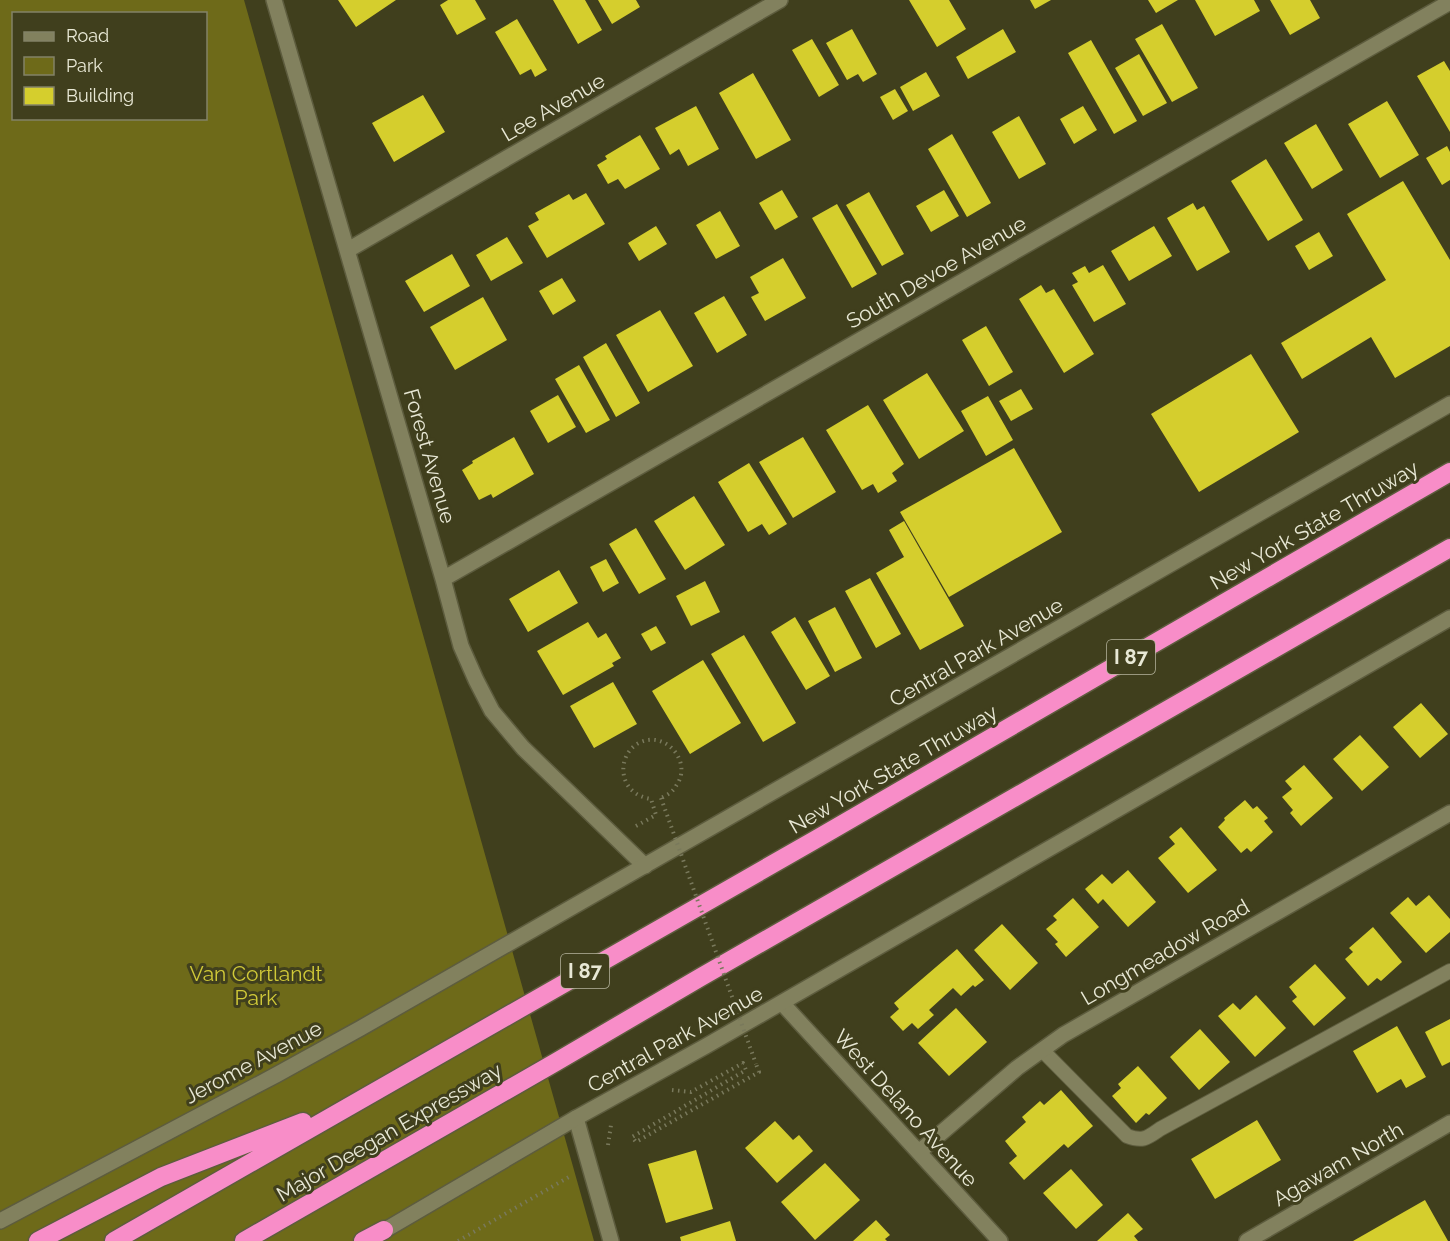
<svg xmlns="http://www.w3.org/2000/svg" width="1450" height="1241" font-family="Raleway,sans-serif">
<rect width="100%" height="100%" fill="#403f1d"/>
<!-- green -->
<path fill="#6e6a19" fill-rule="evenodd" d="M0,0H244L594,1241H0ZM14,14H206V118H14Z"/>
<!-- building -->
<path fill="#d5ce2d" d="M338,0H396L356,27Z
M448,0H475L486,19L457,35L440,5Z
M553,0H585L602,30L578,44Z
M598,0H636L640,7L612,24Z
M909,0H949L966,29L937,47Z
M1030,0H1051L1035,9Z
M1148,0H1178L1156,13Z
M1195,0H1254L1260,11L1215,36Z
M1270,0H1310L1320,18L1290,35Z
M517,19L547,70L535,77L531,69L520,75L495,32Z
M1162,24L1198,88L1172,102L1135,39Z
M852,29L877,74L863,82L858,74L847,80L826,43Z
M1003,29L1016,52L968,79L956,57Z
M812,39L839,85L819,97L792,50Z
M1091,40L1137,121L1114,134L1068,53Z
M1139,54L1167,103L1143,116L1115,68Z
M1444,61L1450,71V132L1417,76Z
M926,72L940,96L913,111L900,87Z
M753,73L791,140L756,159L719,93Z
M895,89L908,111L893,120L880,97Z
M423,95L445,132L394,162L372,123Z
M1387,101L1419,155L1380,178L1348,124Z
M696,106L719,149L688,166L679,149L670,155L655,128Z
M1083,106L1097,130L1074,144L1060,119Z
M1019,116L1046,164L1019,179L992,132Z
M1316,124L1343,170L1312,189L1284,143Z
M952,134L991,203L967,217L928,149Z
M640,135L660,169L625,189L618,179L608,184L597,165L607,159L605,156Z
M1447,146L1450,152V180L1442,185L1426,158Z
M1266,159L1303,220L1268,241L1231,181Z
M1403,181L1450,260V346L1395,378L1371,337L1302,379L1281,343L1386,280L1347,214Z
M782,190L798,217L775,230L759,203Z
M944,190L959,216L931,232L916,206Z
M869,192L904,254L882,266L846,205Z
M586,193L605,224L547,258L528,226L539,220L535,213L569,194L573,200Z
M1193,203L1197,210L1204,206L1230,252L1197,271L1167,218Z
M837,204L877,274L852,288L812,218Z
M720,211L740,246L716,259L696,225Z
M656,226L667,244L639,261L628,243Z
M1154,226L1172,256L1129,281L1111,251Z
M1319,232L1333,256L1309,270L1295,246Z
M507,237L523,263L491,281L476,255Z
M452,254L470,286L424,312L405,281Z
M783,258L806,298L765,321L751,297L759,293L750,277Z
M1103,265L1126,304L1094,322L1072,285L1078,282L1072,273L1085,266L1089,273Z
M562,278L576,301L553,315L539,291Z
M1041,285L1046,293L1054,289L1094,354L1064,373L1019,299Z
M724,296L747,335L717,353L694,313Z
M483,297L507,340L455,370L430,327Z
M660,310L693,366L648,392L616,335Z
M986,326L1013,372L989,386L962,340Z
M606,343L640,403L616,417L583,357Z
M1251,354L1299,432L1199,492L1151,414Z
M579,365L610,420L586,433L555,379Z
M927,373L964,431L919,459L883,400Z
M1021,389L1033,409L1011,421L999,401Z
M558,395L576,427L548,443L530,411Z
M988,396L1013,440L986,456L961,411Z
M868,405L904,464L892,473L897,481L878,493L873,484L862,490L826,430Z
M514,437L534,474L493,498L491,494L479,500L462,470L473,463L472,461Z
M803,437L836,492L793,518L759,462Z
M1014,448L1062,532L949,597L900,512Z
M749,463L787,524L769,535L762,524L748,532L718,482Z
M694,496L725,545L685,570L654,521Z
M904,521L964,626L920,650L876,573L904,557L889,530Z
M636,528L666,579L639,594L609,544Z
M606,559L619,583L603,592L590,567Z
M559,570L578,603L528,632L509,599Z
M870,578L901,634L876,648L845,591Z
M705,581L720,612L691,626L676,596Z
M835,607L862,658L835,672L808,621Z
M795,617L830,676L806,690L771,632Z
M588,622L598,638L606,633L621,658L612,663L614,666L563,695L537,651Z
M656,626L666,643L651,651L641,634Z
M744,635L796,723L763,742L711,654Z
M703,660L741,723L690,754L652,691Z
M613,682L637,724L594,748L570,706Z
M1421,703L1448,734L1420,758L1393,727Z
M1360,735L1389,767L1362,791L1333,759Z
M1304,765L1333,798L1301,826L1290,813L1293,810L1282,797L1292,789L1285,781Z
M1245,800L1253,809L1257,806L1268,818L1264,821L1273,832L1251,852L1247,848L1241,853L1218,827L1225,820L1224,818Z
M1181,827L1217,870L1188,893L1158,858L1175,844L1169,837Z
M1128,870L1156,902L1128,927L1103,899L1098,904L1085,889L1102,874L1112,884Z
M1429,895L1450,919V932L1426,953L1390,913L1408,897L1416,906Z
M1073,898L1099,927L1066,957L1055,944L1058,942L1046,929L1057,920L1053,916Z
M1002,924L1038,963L1010,990L974,950Z
M1373,927L1402,962L1381,981L1377,978L1368,986L1345,959L1353,952L1349,948Z
M957,949L984,980L975,987L973,985L961,996L953,988L929,1010L934,1015L918,1029L912,1023L903,1031L890,1017L899,1009L894,1003Z
M1315,964L1346,998L1314,1026L1292,1001L1297,997L1289,987Z
M1256,995L1286,1028L1255,1057L1218,1016L1233,1003L1240,1010Z
M956,1008L987,1042L949,1076L918,1043Z
M1450,1019V1062L1442,1066L1425,1032Z
M1397,1026L1426,1077L1406,1088L1401,1079L1377,1093L1353,1051Z
M1200,1029L1230,1062L1199,1090L1170,1057Z
M1138,1066L1167,1098L1149,1115L1146,1113L1136,1123L1112,1096L1121,1088L1118,1084Z
M1061,1090L1093,1126L1068,1148L1064,1144L1024,1180L1009,1163L1017,1156L1005,1141L1026,1122L1022,1117L1040,1101L1044,1105Z
M1257,1120L1281,1160L1215,1199L1191,1159Z
M775,1121L793,1140L799,1135L813,1151L777,1183L745,1148Z
M696,1150L713,1209L666,1223L648,1164Z
M825,1163L860,1200L815,1240L781,1202Z
M1071,1169L1103,1205L1076,1229L1043,1193Z
M1425,1200L1448,1241H1353Z
M1128,1213L1143,1229L1134,1236L1138,1241H1097Z
M876,1220L890,1235L885,1239L887,1241H853Z
M730,1221L736,1241H681L680,1237Z"/>
<g fill="none" stroke-linecap="round" stroke-linejoin="round">
<defs>
<path id="service" d="M1042,1050L1127,1136C1143,1142 1147,1138 1160,1129L1450,971"/>
<path id="minor" d="M274,0L443,579L461,646L476,680L492,711L523,748L645,866
M348,250L780,0
M443,579L1450,2
M782,1003L1000,1241
M576,1118L611,1241
M919,1152L1017,1068L1063,1035L1450,813
M1247,1241L1450,1123"/>
<path id="secondary" d="M0,1221L276,1075L361,1028L1450,404
M375,1236L576,1118L706,1046L1450,618"/>
<path id="motorway" d="M38,1241L161,1177L303,1122
M114,1241L813,841L1450,472
M244,1241L556,1062L701,977L1450,548
M363,1241L384,1230"/>
</defs>
<!-- service casing -->
<use href="#service" stroke="#5d5c3e" stroke-width="16"/>
<!-- minor casing -->
<use href="#minor" stroke="#5d5c3e" stroke-width="18"/>
<!-- secondary casing -->
<use href="#secondary" stroke="#5d5c3e" stroke-width="18"/>
<!-- motorway casing -->
<use href="#motorway" stroke="#5d5c3e" stroke-width="21"/>
<!-- path -->
<path stroke="#79795c" stroke-width="4" stroke-dasharray="1.5 4.5" stroke-linecap="butt" d="M636,826L656,815L651,799C645,798 639,796 634,792C617,779 621,750 641,742C667,731 693,763 676,786C673,792 667,795 661,798
M672,1090L691,1092L743,1063L746,1070L632,1137L636,1142L759,1072L756,1064
M608,1145L611,1125L613,1124
M458,1241L569,1177"/>
<!-- service -->
<use href="#service" stroke="#82815e" stroke-width="14"/>
<!-- minor -->
<use href="#minor" stroke="#82815e" stroke-width="15"/>
<!-- secondary -->
<use href="#secondary" stroke="#82815e" stroke-width="15"/>
<!-- motorway -->
<use href="#motorway" stroke="#f88dc8" stroke-width="18"/>
<!-- path-bridge -->
<path stroke="#79795c" stroke-width="4" stroke-dasharray="1.5 4.5" stroke-linecap="butt" d="M661,798L756,1064"/>
</g>
<g text-anchor="middle" dominant-baseline="central" stroke-width="6" stroke-linejoin="round" paint-order="stroke">
<!-- shield labels -->
<g fill="#403f1d" stroke="#b6b59e" stroke-width="1.5">
<rect x="1107" y="640" width="48" height="34" rx="4.5"/>
<rect x="561" y="954" width="48" height="34" rx="4.5"/>
</g>
<g font-size="20" font-weight="bold" fill="#e8e8d5">
<text x="1131" y="657">I 87</text>
<text x="585" y="971">I 87</text>
</g>
<!-- street labels -->
<g font-size="21" fill="#e8e8d5" stroke="#403f1d">
<text transform="translate(553 107) rotate(-30)">Lee Avenue</text>
<text transform="translate(936 272) rotate(-30)">South Devoe Avenue</text>
<text transform="translate(430 456) rotate(74)">Forest Avenue</text>
<text transform="translate(1314 525) rotate(-30)">New York State Thruway</text>
<text transform="translate(976 652) rotate(-30)">Central Park Avenue</text>
<text transform="translate(893 769) rotate(-30)">New York State Thruway</text>
<text transform="translate(1165 952) rotate(-30)">Longmeadow Road</text>
<text transform="translate(675 1039) rotate(-29)">Central Park Avenue</text>
<text transform="translate(253 1062) rotate(-28)">Jerome Avenue</text>
<text transform="translate(906 1108) rotate(48)">West Delano Avenue</text>
<text transform="translate(389 1132) rotate(-30)">Major Deegan Expressway</text>
<text transform="translate(1338 1164) rotate(-30)">Agawam North</text>
</g>
<!-- park labels -->
<g font-size="21" fill="#d0c938" stroke="#403f1d">
<text x="256" y="973">Van Cortlandt<tspan x="256" dy="24">Park</tspan></text>
</g>
</g>
<!-- legend -->
<rect x="12" y="12" width="195" height="108" fill="#403f1d" stroke="#838367" stroke-width="1.5"/>
<rect x="24" y="32" width="30" height="9" fill="#82815e" stroke="#838367" stroke-width="1.5"/>
<text x="66" y="42" font-size="18" fill="#e8e8d5">Road</text>
<rect x="24" y="57" width="30" height="18" fill="#6e6a19" stroke="#838367" stroke-width="1.5"/>
<text x="66" y="72" font-size="18" fill="#e8e8d5">Park</text>
<rect x="24" y="87" width="30" height="18" fill="#d5ce2d" stroke="#838367" stroke-width="1.5"/>
<text x="66" y="102" font-size="18" fill="#e8e8d5">Building</text>
</svg>
